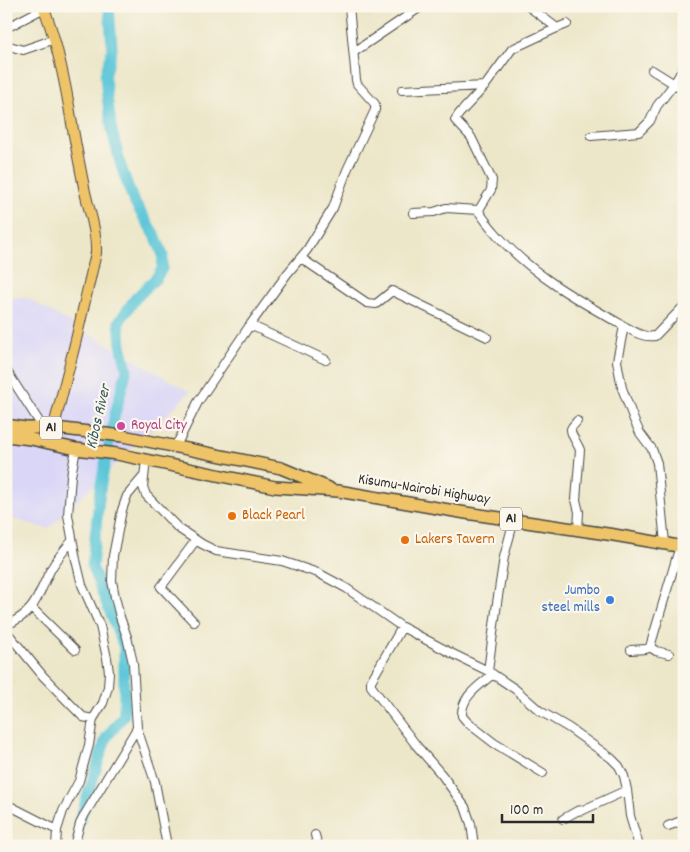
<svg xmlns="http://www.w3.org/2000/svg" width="690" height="852" font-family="Dekko,sans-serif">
<rect width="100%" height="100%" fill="#fbf7ec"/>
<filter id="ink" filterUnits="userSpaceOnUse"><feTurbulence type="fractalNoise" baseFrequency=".02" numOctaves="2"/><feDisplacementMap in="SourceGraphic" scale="10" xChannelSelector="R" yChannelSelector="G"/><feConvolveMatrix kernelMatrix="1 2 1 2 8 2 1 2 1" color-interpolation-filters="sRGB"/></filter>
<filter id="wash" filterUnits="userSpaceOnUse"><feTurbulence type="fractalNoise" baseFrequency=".0096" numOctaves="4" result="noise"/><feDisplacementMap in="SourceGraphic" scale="20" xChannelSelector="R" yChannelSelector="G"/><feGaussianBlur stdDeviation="1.12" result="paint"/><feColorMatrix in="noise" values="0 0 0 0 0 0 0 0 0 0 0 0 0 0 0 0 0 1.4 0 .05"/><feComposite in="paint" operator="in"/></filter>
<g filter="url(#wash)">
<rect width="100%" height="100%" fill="#ede7ca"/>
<!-- built -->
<path fill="#dad6f7" d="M6,298H27L190,392L48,529L6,517Z"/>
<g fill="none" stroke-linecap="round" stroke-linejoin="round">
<!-- river -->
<path stroke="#5cc6d8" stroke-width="11" d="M79,823L106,738L124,715V647L92,567L100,489L114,418L127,369L121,345L119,322L135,299L156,278L162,269L163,255L156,237L133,200L121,166L112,131L107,96L105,75L110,58L112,47L109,6"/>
</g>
</g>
<g filter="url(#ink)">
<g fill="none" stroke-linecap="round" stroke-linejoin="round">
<defs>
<path id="minor" d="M528,6L557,28
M10,26L48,6
M6,45L23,50L55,39
M354,52L422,6
M652,70L684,90
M402,90L485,86
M591,136L639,132L650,121L657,106L674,84L684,67
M479,212L480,208L491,190L492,180L471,137L455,120L459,114L485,86L512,49L557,28L567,24
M413,213L434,212L446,208L478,210C484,220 491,228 499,237C534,276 579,301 624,326L617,361L622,388L634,420L640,433L652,449L657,463L665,543
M301,258L367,303L376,304L392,291L487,337
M250,325L326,360
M624,326C633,331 643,338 655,336L684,306
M6,370L40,423
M577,421C575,424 572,426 571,429C570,434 578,444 580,450L576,500L579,512L578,529
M174,446L179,440L198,402L250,325L287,274L307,250L333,208L347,170L375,110V104L357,84L356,80L349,6
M146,460L143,487L146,495L178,528L202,544L216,551L282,561L318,573L346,588L402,627L453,654L488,671L515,689L540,711L569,728L611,758L619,766L624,776L627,790L630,816L639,846
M143,477L127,496L122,510L113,556L112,581L115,597L120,617L127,637L133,663L137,728L155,782L167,846
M32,608L75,650
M194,622L161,587L196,540
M6,625C37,612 37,596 51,569C57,559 64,550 72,541
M402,627L371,681V686L416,745L442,775L465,807L471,824L474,846
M6,631L43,676L83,717L93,719
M650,647L656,651L669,654
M631,650L646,649L650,647L680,546
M488,671L497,603L504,557L514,520
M493,674C479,686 461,696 462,716L468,723L494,743L543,773
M6,804L57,830
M563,819L577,811L583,810L627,790
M668,826L684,820
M315,835L318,846
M56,846L57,830L63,811L79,781L89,745L93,719L103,703L108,687L109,672L107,658L100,626L82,585L76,560L68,515L71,476L76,449
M74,846L80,824L85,814L137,728"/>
<path id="major" d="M43,6C56,38 63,72 69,106C73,131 78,157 83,182C87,206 97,228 96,253L75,344L56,418L55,428"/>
<path id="highway" d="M6,425L25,428H55L123,436L281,468L329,488
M6,436L31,439L76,449L117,454L275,487L338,491L466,513L614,535L684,547"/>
</defs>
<!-- minor casing -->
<use href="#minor" stroke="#484743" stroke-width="10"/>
<!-- major casing -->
<use href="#major" stroke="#484743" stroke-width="12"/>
<!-- highway casing -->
<use href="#highway" stroke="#484743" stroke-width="14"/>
<!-- minor -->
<use href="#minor" stroke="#fff" stroke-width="8"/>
<!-- major -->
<use href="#major" stroke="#efc469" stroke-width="10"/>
<!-- highway -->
<use href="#highway" stroke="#efc469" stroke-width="11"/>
</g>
</g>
<!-- markers -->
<circle fill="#d1479c" stroke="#fbf7ec" stroke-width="2" cx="121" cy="426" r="5"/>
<g fill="#e8710a" stroke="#fbf7ec" stroke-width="2">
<circle cx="232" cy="516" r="5"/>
<circle cx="405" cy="540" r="5"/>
</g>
<circle fill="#3f7fe0" stroke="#fbf7ec" stroke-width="2" cx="610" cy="600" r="5"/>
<g text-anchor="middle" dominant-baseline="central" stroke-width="4.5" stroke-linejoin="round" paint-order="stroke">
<!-- shield labels -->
<g fill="#fbf7ec" stroke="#696865" stroke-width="1">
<rect x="40" y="416.5" width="22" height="23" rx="4"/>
<rect x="500" y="507.5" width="22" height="23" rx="4"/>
</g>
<g font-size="14" font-weight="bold" fill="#2b2b2b">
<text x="51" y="428">A1</text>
<text x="511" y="519">A1</text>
</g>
<!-- hotel labels -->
<g font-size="15" fill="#b23c85" stroke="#fbf7ec" text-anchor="start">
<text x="131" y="426">Royal City</text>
</g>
<!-- street labels -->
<g font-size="15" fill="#2b2b2b" stroke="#fbf7ec">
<text transform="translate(424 490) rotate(9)">Kisumu-Nairobi Highway</text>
</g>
<!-- food labels -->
<g font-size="15" fill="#c56008" stroke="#fbf7ec" text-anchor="start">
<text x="242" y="516">Black Pearl</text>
<text x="415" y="540">Lakers Tavern</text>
</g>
<!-- shop labels -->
<g font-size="15" fill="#366cbe" stroke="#fbf7ec" text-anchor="end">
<text x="600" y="591">Jumbo<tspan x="600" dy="17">steel mills</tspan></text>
</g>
<!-- water labels -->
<g font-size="16" font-style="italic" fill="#3a5a5f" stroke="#fbf7ec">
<text transform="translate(99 417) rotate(-77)">Kibos River</text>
</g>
</g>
<!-- margin -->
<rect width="690" height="852" fill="none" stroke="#fbf7ec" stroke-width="25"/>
<!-- scale -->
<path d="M502 814v8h91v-8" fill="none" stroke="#2b2b2b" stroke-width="2.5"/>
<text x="510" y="814" font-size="15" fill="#2b2b2b" stroke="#fbf7ec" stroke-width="4" paint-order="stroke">100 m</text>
</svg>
